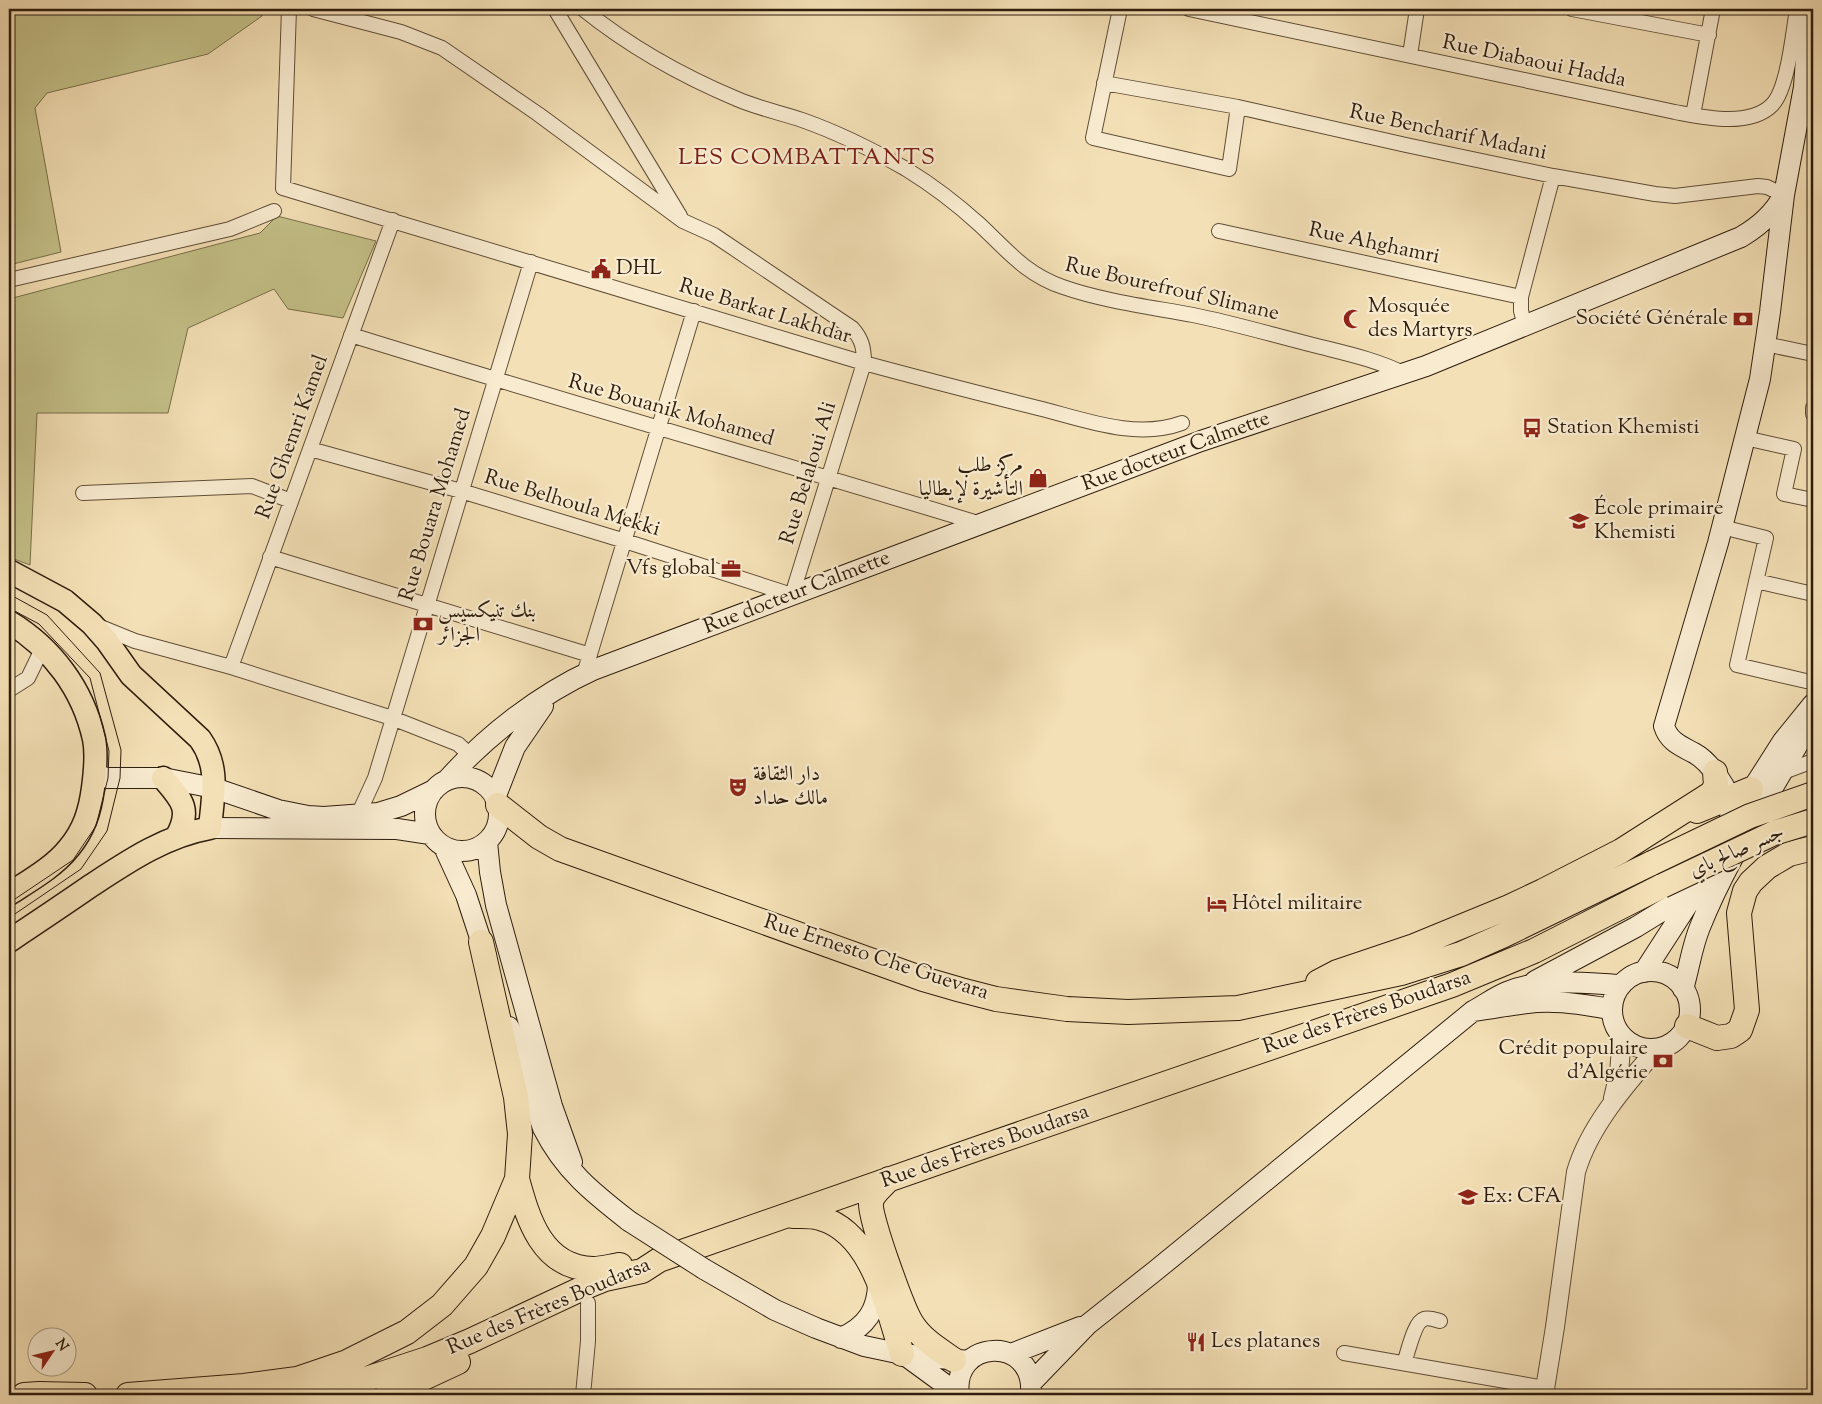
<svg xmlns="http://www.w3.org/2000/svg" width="1822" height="1404" font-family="'Sorts Mill Goudy',Amiri,serif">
<rect width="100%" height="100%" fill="#f4e0b6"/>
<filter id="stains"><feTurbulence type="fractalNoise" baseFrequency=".004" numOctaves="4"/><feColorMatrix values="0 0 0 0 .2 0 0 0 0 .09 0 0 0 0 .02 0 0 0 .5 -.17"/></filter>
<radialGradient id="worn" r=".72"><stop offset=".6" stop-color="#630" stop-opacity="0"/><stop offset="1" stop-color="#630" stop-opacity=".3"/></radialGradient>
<!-- green -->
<path fill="#c4c088" stroke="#796e4a" d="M9,9H263L262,16L208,54L47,93L35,108L61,252L9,265Z
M277,216L376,241L343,318L288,309L274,289L188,328L168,413H37L30,565L9,557V299L260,233Z"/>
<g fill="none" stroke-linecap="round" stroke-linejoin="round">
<defs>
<path id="minor" d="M289,9L283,188L864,363C919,378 974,392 1030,406C1078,417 1133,441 1182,423
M555,9L680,216
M583,9C629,46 682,76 737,99C758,108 781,113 802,120C839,133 873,150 906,169C932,185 957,204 979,224C1007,250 1025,274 1063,287C1103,301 1150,307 1193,315C1233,323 1273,335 1313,345C1344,353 1375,359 1405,374
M1120,9L1093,138L1229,169L1238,107
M1189,9L1675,112C1702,117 1749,128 1772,105C1788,89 1793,32 1797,9
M1572,9L1709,35
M1410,55L1417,9
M1104,83L1238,107L1406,145L1553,176L1655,194L1675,196L1758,186L1767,187L1784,195
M1693,115L1713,9
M1219,231L1521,297
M9,280L230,229L274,211
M1525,326L1521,311V297L1553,176
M351,335C560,400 771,460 981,524
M1765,344L1813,354
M1813,408V414
M1745,438L1794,449L1784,494L1813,500
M310,449L461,491L625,541L792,595L864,363C864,348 862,339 852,328L714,235L683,221L538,114L442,48L401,32L313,9
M83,493L252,486L291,501
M1722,527L1766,538L1737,665L1806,681
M270,557L590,655
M1756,581L1813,594
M98,626L135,641L231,667L392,718L458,744L471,756
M231,667L393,220
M584,674L694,311
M9,690L28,678L43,647
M1781,773L1813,761
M358,815L375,778L531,262
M1344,1353L1545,1388
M1404,1363C1408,1353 1414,1322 1424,1319C1429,1317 1436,1320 1440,1321
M583,1395L588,1341V1303"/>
<path id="tertiary" d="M1613,1098L1619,1073L1622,1037
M1544,1395L1555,1327L1576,1172C1589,1127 1626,1084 1657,1049"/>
<path id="secondary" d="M94,775L108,778H163L214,788L278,810L308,816L324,817L378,813L401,806L434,790
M425 814a37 37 0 1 1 74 0a37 37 0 1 1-74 0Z
M447,780C486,736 540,694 593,670L1201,441L1426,366L1741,237C1760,226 1773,214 1784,195
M495,798L515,747L543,706
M1744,802L1783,741L1813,704
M210,828L397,829L430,834
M1724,837C1727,828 1732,816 1731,807C1730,789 1709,761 1694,753C1681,746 1669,742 1664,726L1718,543L1760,379L1770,312L1784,195L1804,87L1807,43L1803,9
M487,842L490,872L496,905L552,1106L572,1162
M444,847L466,895L486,956
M1612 1010a39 39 0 1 1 78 0a39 39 0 1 1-78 0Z
M1644,972L1697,890L1712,858
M1535,981L1636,927L1693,892
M1683,989C1689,969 1692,946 1700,927C1729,854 1775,788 1812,719
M1612,1009C1584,1005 1555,999 1527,1003C1509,1005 1491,1009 1473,1011C1484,1005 1495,997 1507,992C1542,977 1584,983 1621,985
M509,1027L543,1128C564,1170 593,1193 629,1221
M704,1269L775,1310L816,1328L864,1346L902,1354L968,1361
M841,1338C866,1327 878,1310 878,1283
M1011,1354L1080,1327
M906,1356L958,1394
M1031,1383L1087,1325L1155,1271L1473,1011
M959,1395C951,1338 1035,1335 1031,1393"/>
<path id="primary" d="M9,571L65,601L92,624L107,641L131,675L200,739C220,767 213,795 210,828C165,836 127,862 89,887C63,905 36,923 9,941
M9,622C52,648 83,689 94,739C97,754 95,773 93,788C90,811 84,830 69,848C54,867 29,881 9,894
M163,778C181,799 192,809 177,836"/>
<path id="trunk" d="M498,805L539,837L560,849L923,979L961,990L996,999L1067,1009L1128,1012L1238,1008L1401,973L1461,954L1504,935L1652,863
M1697,811L1751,789
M1318,982L1337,972L1414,946L1509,907L1543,891L1621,851L1712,793L1716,785L1715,772
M1687,1026L1717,1038L1731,1036L1740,1030L1747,1010L1739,913L1745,891L1751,882L1767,867L1789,854L1813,848
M517,1179C528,1219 542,1268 593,1269C602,1269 612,1266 620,1265
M889,1179C883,1186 872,1194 871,1203C869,1217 903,1309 911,1322C921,1339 938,1349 954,1360
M793,1216C801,1216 811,1215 820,1218C873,1233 887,1307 902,1354
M24,1395L39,1394L85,1395
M128,1395L244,1386L297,1379L347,1362L407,1332L442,1305L476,1266L493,1236L517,1179L520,1134L516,1097L481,942
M304,1395L351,1384L427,1359L470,1341L583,1288L605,1279L642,1271L659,1260L982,1147L1452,985L1534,951L1662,886
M387,1395L458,1362"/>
</defs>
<!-- minor casing -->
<use href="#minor" stroke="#604e37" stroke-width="16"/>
<!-- tertiary casing -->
<use href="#tertiary" stroke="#604e37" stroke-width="20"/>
<!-- secondary casing -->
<use href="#secondary" stroke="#2e1d0d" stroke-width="22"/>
<!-- primary casing -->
<use href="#primary" stroke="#2e1d0d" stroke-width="25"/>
<!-- trunk casing -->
<use href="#trunk" stroke="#2e1d0d" stroke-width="26"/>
<!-- minor -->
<use href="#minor" stroke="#f8ebd0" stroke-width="14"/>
<!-- tertiary -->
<use href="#tertiary" stroke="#f8ebd0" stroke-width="18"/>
<!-- secondary -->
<use href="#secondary" stroke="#f8ebd0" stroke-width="20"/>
<!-- primary -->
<use href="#primary" stroke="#f4e0b6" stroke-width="22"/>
<!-- trunk -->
<use href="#trunk" stroke="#f4e0b6" stroke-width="24"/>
<!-- tram -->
<path stroke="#2e1d0d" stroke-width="1" d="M9,594L47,615L100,673L121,750L120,778L107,831L81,869L9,918
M9,608L39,624L90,678L109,751L108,778L96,826L73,860L9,903"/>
<defs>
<path id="secondary-bridge" d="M629,1221L704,1269"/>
<path id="trunk-bridge" d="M1652,863L1750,816L1813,794
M1662,886L1774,833L1813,821"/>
</defs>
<!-- secondary-bridge casing -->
<use href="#secondary-bridge" stroke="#2e1d0d" stroke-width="22" stroke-linecap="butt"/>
<!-- trunk-bridge casing -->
<use href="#trunk-bridge" stroke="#2e1d0d" stroke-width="26" stroke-linecap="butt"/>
<!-- secondary-bridge -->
<use href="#secondary-bridge" stroke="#f8ebd0" stroke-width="20"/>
<!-- trunk-bridge -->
<use href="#trunk-bridge" stroke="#f4e0b6" stroke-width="24"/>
</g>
<!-- icons -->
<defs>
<symbol id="civic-bare" viewBox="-9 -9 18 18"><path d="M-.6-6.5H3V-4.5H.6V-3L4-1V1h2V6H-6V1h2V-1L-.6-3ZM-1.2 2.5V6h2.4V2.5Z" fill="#8f2418" stroke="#f8ebd0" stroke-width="2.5" paint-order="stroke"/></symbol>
<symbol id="mosque-bare" viewBox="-9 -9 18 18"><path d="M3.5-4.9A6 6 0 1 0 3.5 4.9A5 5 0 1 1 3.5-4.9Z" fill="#8f2418" stroke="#f8ebd0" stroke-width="2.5" paint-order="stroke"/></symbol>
<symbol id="bank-bare" viewBox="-9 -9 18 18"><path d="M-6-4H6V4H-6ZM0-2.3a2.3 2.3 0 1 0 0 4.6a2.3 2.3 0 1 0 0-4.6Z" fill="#8f2418" stroke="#f8ebd0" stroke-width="2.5" paint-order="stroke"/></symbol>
<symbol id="bus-bare" viewBox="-9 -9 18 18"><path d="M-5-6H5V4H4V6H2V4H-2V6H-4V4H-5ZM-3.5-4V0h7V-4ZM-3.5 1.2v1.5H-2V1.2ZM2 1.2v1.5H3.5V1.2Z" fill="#8f2418" stroke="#f8ebd0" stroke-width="2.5" paint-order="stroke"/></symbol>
<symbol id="shop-bare" viewBox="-9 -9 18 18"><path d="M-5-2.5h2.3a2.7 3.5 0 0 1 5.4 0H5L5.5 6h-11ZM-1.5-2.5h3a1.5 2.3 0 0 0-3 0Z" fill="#8f2418" stroke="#f8ebd0" stroke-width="2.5" paint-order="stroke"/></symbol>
<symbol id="school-bare" viewBox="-9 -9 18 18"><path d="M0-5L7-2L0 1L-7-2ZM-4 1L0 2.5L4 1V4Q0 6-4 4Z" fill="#8f2418" stroke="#f8ebd0" stroke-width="2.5" paint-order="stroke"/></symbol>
<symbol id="office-bare" viewBox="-9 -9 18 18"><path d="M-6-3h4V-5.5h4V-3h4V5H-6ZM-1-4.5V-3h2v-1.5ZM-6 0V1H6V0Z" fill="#8f2418" stroke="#f8ebd0" stroke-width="2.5" paint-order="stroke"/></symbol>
<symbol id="theatre-bare" viewBox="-9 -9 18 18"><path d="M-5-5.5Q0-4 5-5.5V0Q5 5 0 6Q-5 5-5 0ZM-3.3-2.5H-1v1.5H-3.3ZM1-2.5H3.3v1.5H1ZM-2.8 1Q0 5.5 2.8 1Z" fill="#8f2418" stroke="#f8ebd0" stroke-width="2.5" paint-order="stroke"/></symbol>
<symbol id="hotel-bare" viewBox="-9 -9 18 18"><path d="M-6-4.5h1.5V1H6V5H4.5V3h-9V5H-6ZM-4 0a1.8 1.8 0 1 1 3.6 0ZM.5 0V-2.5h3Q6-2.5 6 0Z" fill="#8f2418" stroke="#f8ebd0" stroke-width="2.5" paint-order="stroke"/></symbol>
<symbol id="university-bare" viewBox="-9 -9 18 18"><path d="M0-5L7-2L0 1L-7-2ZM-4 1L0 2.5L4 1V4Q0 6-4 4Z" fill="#8f2418" stroke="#f8ebd0" stroke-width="2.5" paint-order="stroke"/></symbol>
<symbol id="restaurant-bare" viewBox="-9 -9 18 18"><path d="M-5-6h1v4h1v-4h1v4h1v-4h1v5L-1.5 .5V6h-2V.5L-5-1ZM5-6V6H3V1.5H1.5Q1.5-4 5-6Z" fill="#8f2418" stroke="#f8ebd0" stroke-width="2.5" paint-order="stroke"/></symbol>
</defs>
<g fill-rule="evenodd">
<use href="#civic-bare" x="587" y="255" width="28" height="28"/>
<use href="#mosque-bare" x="1339" y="305" width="28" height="28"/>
<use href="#bank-bare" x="1729" y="305" width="28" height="28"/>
<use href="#bus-bare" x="1518" y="414" width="28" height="28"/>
<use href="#shop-bare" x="1024" y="464" width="28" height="28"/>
<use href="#school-bare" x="1565" y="507" width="28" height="28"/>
<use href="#office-bare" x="717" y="555" width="28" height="28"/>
<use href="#bank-bare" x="409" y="610" width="28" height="28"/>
<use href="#theatre-bare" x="724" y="773" width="28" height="28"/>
<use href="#hotel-bare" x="1203" y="890" width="28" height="28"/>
<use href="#bank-bare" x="1649" y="1047" width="28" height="28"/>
<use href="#university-bare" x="1454" y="1183" width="28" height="28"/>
<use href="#restaurant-bare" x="1182" y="1328" width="28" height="28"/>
</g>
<g text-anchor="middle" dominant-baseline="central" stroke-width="4.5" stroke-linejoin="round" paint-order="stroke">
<!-- street labels -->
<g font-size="21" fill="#2e1d0d" stroke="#f8ebd0">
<text transform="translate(1534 62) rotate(12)">Rue Diabaoui Hadda</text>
<text transform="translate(1448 133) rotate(12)">Rue Bencharif Madani</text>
<text transform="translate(1374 244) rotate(12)">Rue Ahghamri</text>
<text transform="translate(1172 290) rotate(13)">Rue Bourefrouf Slimane</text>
<text transform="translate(765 312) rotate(17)">Rue Barkat Lakhdar</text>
<text transform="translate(671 411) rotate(16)">Rue Bouanik Mohamed</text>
<text transform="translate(293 437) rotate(-70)">Rue Ghemri Kamel</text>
<text transform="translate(1176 452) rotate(-20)">Rue docteur Calmette</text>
<text transform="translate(809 473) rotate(-73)">Rue Belaloui Ali</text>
<text transform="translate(572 504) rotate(17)">Rue Belhoula Mekki</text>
<text transform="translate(436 505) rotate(-73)">Rue Bouara Mohamed</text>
<text transform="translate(797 593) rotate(-21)">Rue docteur Calmette</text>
<text transform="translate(1737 852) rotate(-24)">جسر صالح باي</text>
<text transform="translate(876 958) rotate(18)">Rue Ernesto Che Guevara</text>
<text transform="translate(1367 1013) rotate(-19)">Rue des Frères Boudarsa</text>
<text transform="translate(985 1147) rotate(-19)">Rue des Frères Boudarsa</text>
<text transform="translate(549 1307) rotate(-23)">Rue des Frères Boudarsa</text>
</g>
<!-- poi labels -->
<g font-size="21" fill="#2e1d0d" stroke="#f8ebd0" text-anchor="start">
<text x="616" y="269">DHL</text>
<text x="1368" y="307">Mosquée<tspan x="1368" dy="24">des Martyrs</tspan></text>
<text x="1728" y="319" text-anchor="end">Société Générale</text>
<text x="1547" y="428">Station Khemisti</text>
<text x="1023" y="466" text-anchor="end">مركز طلب<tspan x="1023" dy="24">التأشيرة لإيطاليا</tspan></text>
<text x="1594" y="509">École primaire<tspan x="1594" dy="24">Khemisti</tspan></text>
<text x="716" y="569" text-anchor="end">Vfs global</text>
<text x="438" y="612">بنك تنيكسيس<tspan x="438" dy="24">الجزائر</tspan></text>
<text x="753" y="775">دار الثقافة<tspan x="753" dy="24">مالك حداد</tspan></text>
<text x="1232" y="904">Hôtel militaire</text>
<text x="1648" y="1049" text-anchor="end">Crédit populaire<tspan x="1648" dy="24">d'Algérie</tspan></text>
<text x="1483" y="1197">Ex: CFA</text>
<text x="1211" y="1342">Les platanes</text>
</g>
<!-- quarter labels -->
<g font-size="24" letter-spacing="1" fill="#7a1f14" stroke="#f8ebd0">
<text x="807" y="158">LES COMBATTANTS</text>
</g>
</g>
<!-- margin -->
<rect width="1822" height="1404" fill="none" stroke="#f4e0b6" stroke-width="30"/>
<rect x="10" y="10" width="1802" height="1384" fill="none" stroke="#2e1d0d" stroke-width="2.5"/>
<rect x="15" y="15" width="1792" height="1374" fill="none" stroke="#2e1d0d"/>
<!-- north arrow -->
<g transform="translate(52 1352) rotate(55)"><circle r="24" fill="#f8ebd0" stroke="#a79982"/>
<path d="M0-4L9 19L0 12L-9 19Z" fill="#8f2418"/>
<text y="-8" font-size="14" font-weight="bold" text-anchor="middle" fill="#2e1d0d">N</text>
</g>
<rect width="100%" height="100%" filter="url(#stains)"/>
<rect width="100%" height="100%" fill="url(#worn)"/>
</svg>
